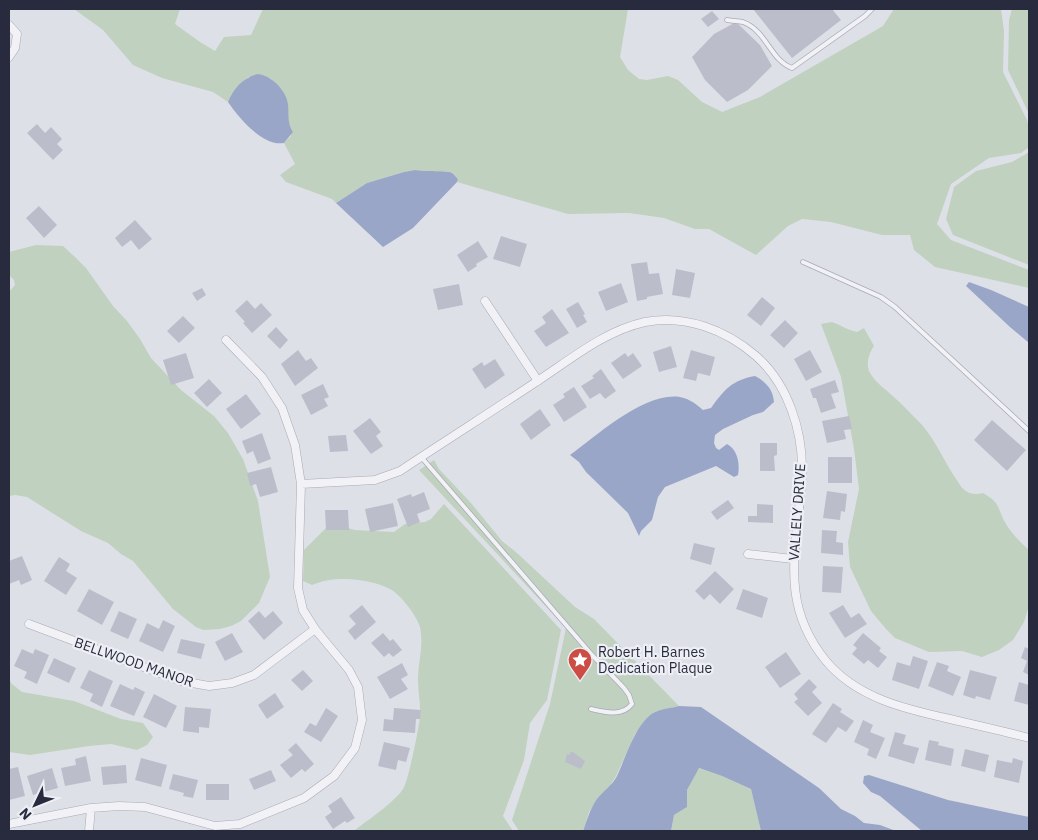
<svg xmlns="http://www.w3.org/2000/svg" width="1038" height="840" font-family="'IBM Plex Sans',sans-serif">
<rect width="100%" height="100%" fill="#dee0e8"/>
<!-- green -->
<path fill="#c0d1bf" d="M74,9H180L175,24L200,42L215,51L224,37L251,35L263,9H628L620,57L628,70L639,79L647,80L668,76L678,80L702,102L722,112L760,97L883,26L894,9H1001L1004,31L1003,72L1027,120L1029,128L1028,148L1021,153L989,158L951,184L937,224L951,240L1029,270V288L935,267L914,250L910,235H882L831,222L802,219L788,226L756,255L709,229H695L664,218L629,213L568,214L457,182L458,179L453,173L447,171L424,172L415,170L404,172L367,183L336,203L332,199L286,182L280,175L295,164L284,143L291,136L283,91L270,78L248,77L232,94L228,102L213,92L162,78L133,65L103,30Z
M1012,9H1029V114L1008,70L1009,20Z
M1029,152V265L953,235L946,219L954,187L976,171L1012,162Z
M36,245L63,246L76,258L86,268L113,306L127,321L140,339L151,358L181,390L214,416L228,433L243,459L258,501L270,577L259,603L241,621L231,626L220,629L203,630L196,627L173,609L133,561L121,554L108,543L81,531L27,497L15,495L9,496V292L15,285L14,280L9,275V252Z
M832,322C841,325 847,330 857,332L864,328L874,346C869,353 866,363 869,371C875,383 887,390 896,399C905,407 914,417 923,426C937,443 945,463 958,482C964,492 971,496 983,493C1002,504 996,507 1006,524C1012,534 1020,542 1029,550L1028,609L1024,622L1013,640L999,650L982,657L962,651L929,652L895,638L886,629L871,611L850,567L848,542L859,489L854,449L841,377L821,324Z
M434,460L439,469L471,503L502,541L517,553L575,607L594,619L679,706L654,712L635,734L616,776L610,786L598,798L589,812L583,831H519L512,820L550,704L566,628L419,470Z
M444,504L561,630L547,700L530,723L524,760L503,816L513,831H354C365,822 396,801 403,789C409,779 418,731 420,718C421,705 418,693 418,680C418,662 424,646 420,627C417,616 400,594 390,589C369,578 333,575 312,585L303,581L304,550L326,528H348L355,530L394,532L405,524L425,522L431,519Z
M9,679L12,684L22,692L74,701L121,719L143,723L153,737L147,745L137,750L111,744L89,746L30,755L9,752Z
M698,768L722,776L751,789L761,831H671L674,815L687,807V790Z"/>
<!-- water -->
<path fill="#99a6c7" d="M258,74C272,76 286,90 288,104C289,115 287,123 293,132L284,143C263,147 239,118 228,102C234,88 243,78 258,74Z
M415,170C423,172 449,170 452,173C453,173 457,178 458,179L457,182L413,228L383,247L336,203L367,183L404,172Z
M969,282L991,290L1029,307V343L1010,327L966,286Z
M755,376C766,382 773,389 774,402L763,412L753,415L723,429L715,435L714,443L716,448L719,450L727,444C738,450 740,464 738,475L734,477L716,466L665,487L658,497L652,520L641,531L639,536L628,513L586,472L579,462L570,455C598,435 644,392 680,397C690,399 696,404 703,410L711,408C724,390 732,380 755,376Z
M679,706L701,707L819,788L841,809L855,816L864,823L880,825L896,831H761L751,789L722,776L699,768L687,790V807L674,815L671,831H583C587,820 590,809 597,799C603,791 612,786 617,776C626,757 635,725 653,713C660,709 672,708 679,706Z
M869,775L948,800L1029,817V831H922L880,796L871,792L863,783L864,776Z"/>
<!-- building -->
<path fill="#bbbeca" d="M753,9H832L841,20L792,58Z
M712,11L719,19L708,27L701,19Z
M736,22L760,45L772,66L748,90L727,102L705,80L692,57L714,34Z
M37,124L45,133L51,127L62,139L57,144L63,150L53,160L27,133Z
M39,206L57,225L44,238L26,218Z
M135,220L152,239L139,250L131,240L122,247L115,238Z
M501,236L527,244L520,267L493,259Z
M478,241L488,257L476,264L477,266L468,272L457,255Z
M647,262L649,274L659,273L663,294L647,297V299L637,301L631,264Z
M676,269L695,273L690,298L672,295Z
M621,283L628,302L606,311L598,292Z
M459,284L463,305L438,310L433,289Z
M202,288L206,295L197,301L192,293Z
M762,297L775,308L761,326L747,315Z
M247,300L255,309L261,303L272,315L252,333L243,323L245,322L235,311Z
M578,302L585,314L583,315L587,322L577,328L566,309Z
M552,309L569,333L546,347L534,331L546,323L542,317Z
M183,316L195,328L179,343L167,331Z
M785,320L798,333L784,348L770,335Z
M276,327L288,340L280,349L267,336Z
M671,346L677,367L659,372L653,352Z
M298,350L306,361L311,358L318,368L295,386L281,364Z
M691,350L715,357L710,376L698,373L696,381L683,378Z
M810,350L822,372L806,381L794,359Z
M186,353L194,378L171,385L163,360Z
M625,353L628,357L633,353L642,366L623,379L611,363Z
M495,359L505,375L485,389L472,369L482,362L484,366Z
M601,369L616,391L605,399L600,393L590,399L581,386L594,378L592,376Z
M209,379L222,393L207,407L194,393Z
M835,380L839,392L831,394L836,408L821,413L816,398H813L810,389Z
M323,384L329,397L324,399L328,406L311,415L301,395Z
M574,387L587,407L564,422L553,405L565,397L563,394Z
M246,394L261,414L241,429L226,409Z
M540,409L551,425L531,440L520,424Z
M849,416L852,429L844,430L846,439L827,443L822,421Z
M370,418L381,432L376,436L383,446L371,454L353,431Z
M992,420L1026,450L1007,471L974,440Z
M262,433L271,459L258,464L253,451L247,454L242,441Z
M346,435L348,451L330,452L328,436Z
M760,443H777V455L774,456L775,471H760Z
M828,457H852V483H828Z
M271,467L278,492L260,497L256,484L250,486L247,473Z
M827,491L847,494L845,512L841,511L840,520L823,518Z
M424,492L430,509L417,514L420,522L408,527L397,499L411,494L412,497Z
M728,500L734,508L717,520L711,512Z
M393,503L398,526L370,532L365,509Z
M757,504L773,505V523L748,522V516H757Z
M325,510H348L349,530H326Z
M822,530L837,531L836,542L843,543V555L821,553Z
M694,543L715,548L711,565L690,559Z
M22,556L32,580L21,585L19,580L9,584V561Z
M59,557L70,564L66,571L77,578L66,595L44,581Z
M823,566L843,567L841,593L822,592Z
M715,571L734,589L720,604L710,594L704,600L695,591Z
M89,589L114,602L102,625L77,611Z
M743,589L768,598L762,618L736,609Z
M362,605L376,622L355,640L348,631L356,624L349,616Z
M843,605L851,618L859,613L867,624L845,638L829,613Z
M119,611L137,619L128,639L110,631Z
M259,611L265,618L273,611L283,623L264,640L248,621Z
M163,620L175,626L163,652L139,641L147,623L159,629Z
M232,633L243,652L225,661L215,642Z
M383,633L390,641L393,639L402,650L393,657L389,653L384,657L371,643Z
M863,633L881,648L879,651L887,657L878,668L868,660L864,664L852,654L857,648L853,645Z
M181,639L205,644L201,659L177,653Z
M1025,647L1029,649V675L1023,672L1027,661L1021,658Z
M22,649L33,654L35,649L49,655L37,684L24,678L27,672L14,666Z
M786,652L801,674L780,688L765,667Z
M913,656L928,661L919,689L892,680L897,662L910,666Z
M54,658L76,668L69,683L47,673Z
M937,662L949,666L947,671L961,677L953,696L928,686Z
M402,663L408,675L401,679L408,689L390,699L377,677Z
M89,670L113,681L102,707L90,701L93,694L80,688Z
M303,670L313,681L302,691L291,680Z
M970,670L997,677L990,700L976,696L975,699L963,695Z
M809,679L817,687L812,692L822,703L808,716L794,702L798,699L794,694Z
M1019,682L1029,685V705L1014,701Z
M120,684L133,690L135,687L145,692L134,716L110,706Z
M275,693L284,707L267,719L258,705Z
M154,694L177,706L166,728L143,717Z
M833,703L842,709L840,712L854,721L846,732L838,727L826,743L812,734Z
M185,707L211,709L209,728L199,727V733L183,731Z
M326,708L338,716L321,742L304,732L310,723L316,726Z
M394,708L421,710L420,719H416L415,733L383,731L384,719L393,720Z
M863,720L873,725L870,732L885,738L876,759L867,755L869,749L854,742Z
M895,732L906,735L903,744L919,748L914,764L888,756Z
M929,740L939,742L938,745L954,749L951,766L925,760Z
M384,742L410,748L406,762L398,760L396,770L378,766Z
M296,743L314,764L305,772L302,769L291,778L280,765L293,755L288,750Z
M965,749L989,755L985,772L961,766Z
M571,752H573L585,761L581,769L565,762L567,754L569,755Z
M86,756L91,781L65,786L61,768L76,765L75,759Z
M141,758L167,765L161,787L135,780Z
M1013,758L1023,761L1019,783L994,777L997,760L1012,763Z
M126,765L127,783L103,785L101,767Z
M18,767L25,796L9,800V769Z
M52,768L58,788L33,795L27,776Z
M271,770L276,781L254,790L249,779Z
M173,774L198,780L193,798L183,796L184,793L169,789Z
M206,784H229V800H206Z
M341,797L355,818L347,823L345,821L333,829L325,817L332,812L328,806Z"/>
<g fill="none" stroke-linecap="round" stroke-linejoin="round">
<defs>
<path id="service" d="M727,20C732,21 738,21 743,22C767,31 770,60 792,68L865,16L872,9
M803,262L881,297L895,307L1029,431
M422,458L592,655L624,688L629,695L632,704C622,717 605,712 591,709"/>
<path id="minor" d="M9,25L17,34L15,48L9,57
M485,301L538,381
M301,484L375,480L400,471C445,441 491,412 536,382C570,360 604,331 645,322C685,314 726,330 756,356C788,384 803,431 802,473C799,543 776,600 826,661C857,698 905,709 950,719C976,725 1003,731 1029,738
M748,554L793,559
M29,624L181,681L209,686L232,683L254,675L315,629
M9,824L91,808L119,806L145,807L215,826L240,824L304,798L334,776L355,748L362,720L358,687L349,670L315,629L303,610L298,588L301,484L295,445L282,408L262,377L226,340
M89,831L91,808"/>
</defs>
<!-- service casing -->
<use href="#service" stroke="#a7aab5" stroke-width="5.5"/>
<!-- minor casing -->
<use href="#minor" stroke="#a7aab5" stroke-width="9"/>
<!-- service -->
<use href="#service" stroke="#f1f1f6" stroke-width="4"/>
<!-- minor -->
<use href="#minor" stroke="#f1f1f6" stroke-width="8"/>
</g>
<!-- icons -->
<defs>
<symbol id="sight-pin" viewBox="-11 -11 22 30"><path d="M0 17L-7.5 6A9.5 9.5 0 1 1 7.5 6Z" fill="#cc4d44" stroke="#edeff5"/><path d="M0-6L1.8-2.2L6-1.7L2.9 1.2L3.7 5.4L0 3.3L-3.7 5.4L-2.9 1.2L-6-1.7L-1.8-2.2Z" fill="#fff"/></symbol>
</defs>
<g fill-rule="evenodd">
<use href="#sight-pin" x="566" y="646" width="28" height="38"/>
</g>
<g text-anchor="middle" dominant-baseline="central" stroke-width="4.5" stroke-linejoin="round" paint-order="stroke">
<!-- street labels -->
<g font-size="14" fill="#282b3e" stroke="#edeff5">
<text transform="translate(797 512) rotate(-86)">VALLELY DRIVE</text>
<text transform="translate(134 662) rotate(19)">BELLWOOD MANOR</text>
</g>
<!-- poi labels -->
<g font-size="14" fill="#282b3e" stroke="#edeff5" text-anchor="start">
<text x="598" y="652">Robert H. Barnes<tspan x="598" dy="16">Dedication Plaque</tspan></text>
</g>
</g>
<!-- border -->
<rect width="1038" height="840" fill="none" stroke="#282b3e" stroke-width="20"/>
<!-- north arrow -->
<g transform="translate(35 805) rotate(227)" stroke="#edeff5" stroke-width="4" paint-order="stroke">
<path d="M0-4L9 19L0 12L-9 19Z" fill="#282b3e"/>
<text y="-8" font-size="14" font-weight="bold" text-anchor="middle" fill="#282b3e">N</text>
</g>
</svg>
